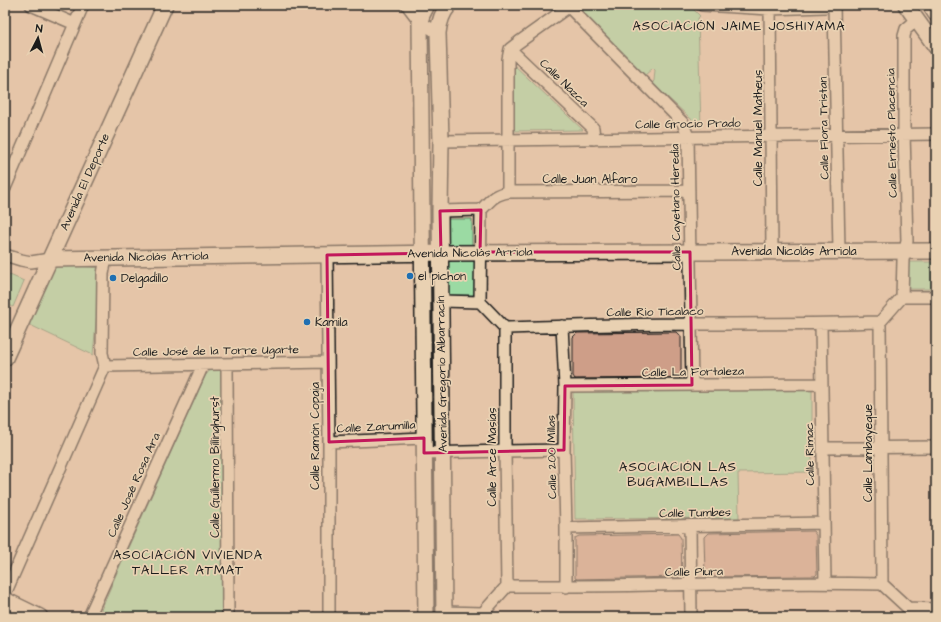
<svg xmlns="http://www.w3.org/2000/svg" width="941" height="622" font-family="'Architects Daughter',sans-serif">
<rect width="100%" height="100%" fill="#e5c5a8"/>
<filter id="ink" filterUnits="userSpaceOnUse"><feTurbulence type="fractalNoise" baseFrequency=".025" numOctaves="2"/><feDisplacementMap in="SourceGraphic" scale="8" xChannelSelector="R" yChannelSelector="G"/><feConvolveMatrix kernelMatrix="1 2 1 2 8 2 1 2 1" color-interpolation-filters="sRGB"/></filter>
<g filter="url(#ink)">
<!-- green -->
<path fill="#9bdaa3" stroke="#5c7b60" d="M579,5H689L700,16L698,18L701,128L652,83L654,81L655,70L653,68L644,76L578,12L577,7Z
M513,64L583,130L514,131Z
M444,219H472V246H445Z
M450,258H478V295H445V265Z
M905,262H932V289H905Z
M55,264L101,268L93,355L28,324Z
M5,273L24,281L13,307L5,303Z
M217,367L222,371L224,617H98L115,577L205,376L211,369Z
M738,389L812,390V472L738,473L739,518L575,519L573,390Z"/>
<!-- building -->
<path fill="#ce9e88" stroke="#1c1c1c" d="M677,332L681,336V378L575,379L573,376V337L577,333Z
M813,531L816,535L817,574L815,576L707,577L705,573L704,537L708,533Z
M678,534L681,538L682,576L680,577L577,579L575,578V538L579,536Z"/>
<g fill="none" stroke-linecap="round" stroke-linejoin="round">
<defs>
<path id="street" d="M31,5L75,24
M407,5L420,22L438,33
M567,5L683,123L688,137L692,385
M702,5L770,9L824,7L828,5
M770,5L772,251
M834,5L839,251
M510,49L593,128L594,139
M441,141L936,134
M5,188L83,5
M508,192V59L510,49L519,42L571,5
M440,211L481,210
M5,255L21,260L31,262L50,259
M327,255L329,442V617
M902,297H936
M441,301L480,302L505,328C568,326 630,324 693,324C755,324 818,324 880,322
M480,302L481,210C491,200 493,195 508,192L689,191
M880,322L902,297L903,260L907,241L904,134V36L906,29L917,20
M880,322L882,584
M821,324L825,583
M562,326L565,386L564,450L566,528V587
M505,328V451L507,586
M227,364L228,617
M105,366L328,362
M565,386L822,384
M329,442L424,438
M823,448L936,447
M424,453L505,451L564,450
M690,526L691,617
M566,528L824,523
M882,584L908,608L936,609
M507,586C632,587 757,581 882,584
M5,594L105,366L102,353L103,274L106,258
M444,612L483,613L507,586
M89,617L203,365"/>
<path id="secondary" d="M906,5L936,47
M930,5L936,14
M50,259L441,253L936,251
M5,358L165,5
M5,600L40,617
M426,617L420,22L422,15L427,5
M444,617L440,211L441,141L438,33C439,22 442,13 449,5"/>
</defs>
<!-- street casing -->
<use href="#street" stroke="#1c1c1c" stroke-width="14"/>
<!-- secondary casing -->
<use href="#secondary" stroke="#1c1c1c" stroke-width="18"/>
<!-- street -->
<use href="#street" stroke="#e9d1b2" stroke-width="11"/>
<!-- secondary -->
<use href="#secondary" stroke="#e9d1b2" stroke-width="15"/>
</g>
</g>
<!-- marked area -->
<path d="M0 0H941V622H0ZM481,210L480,252H690L692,385L565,386L564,450L424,453V438L329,442L327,255L441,253L440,211Z" fill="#e5c5a8" fill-opacity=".55" fill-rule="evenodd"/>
<path fill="none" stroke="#c2185b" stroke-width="3" stroke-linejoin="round" d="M481,210L480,252H690L692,385L565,386L564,450L424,453V438L329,442L327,255L441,253L440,211Z"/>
<!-- markers -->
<g fill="#1f6fb2" stroke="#e9d1b2" stroke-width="1.5">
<circle cx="410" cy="276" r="4"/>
<circle cx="113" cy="278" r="4"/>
<circle cx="307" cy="322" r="4"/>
</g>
<g text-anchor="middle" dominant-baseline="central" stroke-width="3.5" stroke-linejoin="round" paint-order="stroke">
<!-- street labels -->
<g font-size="12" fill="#1c1c1c" stroke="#e9d1b2">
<text transform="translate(564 83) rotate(44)">Calle Nazca</text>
<text transform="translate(688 124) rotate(-1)">Calle Grocio Prado</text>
<text transform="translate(758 128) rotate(-90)">Calle Manuel Matheus</text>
<text transform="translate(824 128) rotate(-91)">Calle Flora Tristan</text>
<text transform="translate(892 133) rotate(-91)">Calle Ernesto Placencia</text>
<text x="590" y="179">Calle Juan Alfaro</text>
<text transform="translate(85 182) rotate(-66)">Avenida El Deporte</text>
<text transform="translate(676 207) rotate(-91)">Calle Cayetano Heredia</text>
<text x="794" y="251">Avenida Nicolás Arriola</text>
<text transform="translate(470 253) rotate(-1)">Avenida Nicolás Arriola</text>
<text transform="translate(146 257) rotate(-1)">Avenida Nicolás Arriola</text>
<text transform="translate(655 312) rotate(-1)">Calle Rio Ticalaco</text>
<text transform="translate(216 351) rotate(-1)">Calle José de la Torre Ugarte</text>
<text transform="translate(693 372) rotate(-1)">Calle La Fortaleza</text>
<text transform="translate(442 374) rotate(-91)">Avenida Gregorio Albarracín</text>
<text transform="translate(376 427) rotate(-3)">Calle Zarumilla</text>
<text transform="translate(315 436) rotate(-90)">Calle Ramón Copaja</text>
<text transform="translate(868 453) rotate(-90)">Calle Lambayeque</text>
<text transform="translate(810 454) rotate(-91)">Calle Rimac</text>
<text transform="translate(492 457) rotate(-90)">Calle Arce Masías</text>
<text transform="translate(552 457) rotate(-91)">Calle 200 Millas</text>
<text transform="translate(215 467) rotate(-90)">Calle Guillermo Billinghurst</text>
<text transform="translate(134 485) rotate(-66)">Calle José Rosa Ara</text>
<text transform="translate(695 513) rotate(-1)">Calle Tumbes</text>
<text transform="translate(694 572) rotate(-1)">Calle Piura</text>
</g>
<!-- poi labels -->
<g font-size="12" fill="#1c1c1c" stroke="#e9d1b2" text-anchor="start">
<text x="418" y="276">el pichon</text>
<text x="121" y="278">Delgadillo</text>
<text x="315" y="322">Kamila</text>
</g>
<!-- neighbourhood labels -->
<g font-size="13" letter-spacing="1" fill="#1c1c1c" stroke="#e9d1b2">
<text x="739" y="26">ASOCIACIÓN JAIME JOSHIYAMA</text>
<text x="678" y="467">ASOCIACIÓN LAS<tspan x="678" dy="15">BUGAMBILLAS</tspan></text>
<text x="188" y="555">ASOCIACIÓN VIVIENDA<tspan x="188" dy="15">TALLER ATMAT</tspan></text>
</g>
</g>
<!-- margin -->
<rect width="941" height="622" fill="none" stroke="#e9d1b2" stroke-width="20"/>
<rect x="10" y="10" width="921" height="602" fill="none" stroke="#1c1c1c" stroke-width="1.5" filter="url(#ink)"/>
<!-- north arrow -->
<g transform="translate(38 38) rotate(6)" stroke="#e9d1b2" stroke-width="3" paint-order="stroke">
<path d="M0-3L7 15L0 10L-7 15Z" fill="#1c1c1c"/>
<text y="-6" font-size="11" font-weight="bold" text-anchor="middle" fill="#1c1c1c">N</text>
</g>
</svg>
